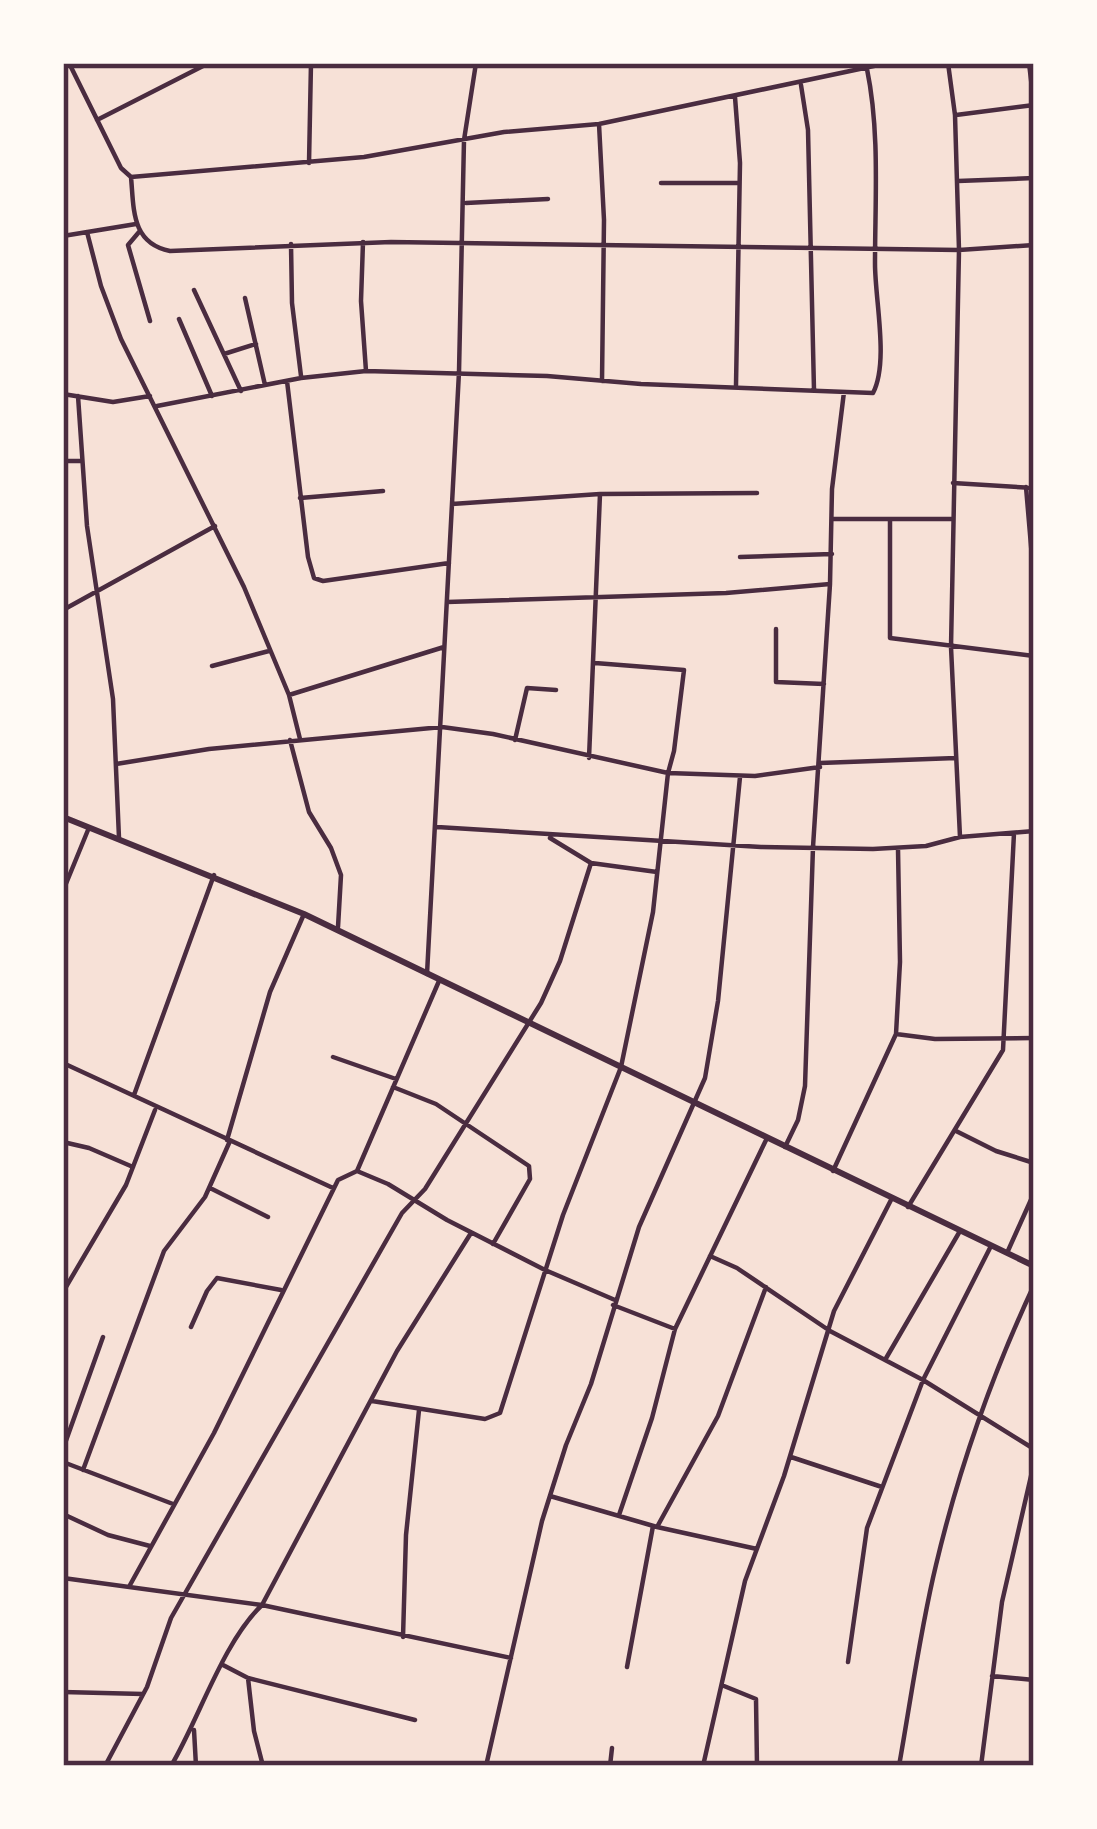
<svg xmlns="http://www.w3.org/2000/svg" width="1097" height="1829" font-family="Commissioner,sans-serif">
<rect width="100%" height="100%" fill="#f7e1d7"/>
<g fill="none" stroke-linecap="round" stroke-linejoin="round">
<!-- minor -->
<path stroke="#4a2c40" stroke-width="4.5" d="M69,63L121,168L131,177C134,209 131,243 170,251L391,242L959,250L1034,245
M948,63L955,115L959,250L951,647L960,837
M1029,63L1034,105
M801,85L808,130L814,390
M735,97L740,163L736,385
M956,115L1034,105
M97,120L205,65
M599,124L604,220L602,381
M309,163L311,63
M131,177L364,157L504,132L599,124L888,63
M958,181L1034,178
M661,183H738
M466,203L548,199
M87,232L101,286L121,339L244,587L289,695L300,739
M139,232L128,245L150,321
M63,236L136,224
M363,242L361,301L366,371
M291,244L292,303L301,376
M194,290L241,391
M245,298L265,385
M179,319L212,396
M224,354L256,344
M287,381L308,557L314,578L323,581L449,563
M63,394L113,402L150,396
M78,396L87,526L113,699L119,838
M157,406L301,378L366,371L547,376L641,384L873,393C889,362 875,300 875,264C875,200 880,132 867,69
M63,461H81
M953,483L1034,488
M1026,487L1034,581
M300,498L383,491
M452,504L600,494L757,493
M832,519H952
M890,520V638L1034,656
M740,557L832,554
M447,602L726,593L830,584
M63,610L215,526
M776,629V682L824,684
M595,663L684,670L674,751L668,773L755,776L820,767
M212,666L269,651
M289,695L444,647
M290,740L309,812L331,848L341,875L338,927
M515,740L527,688L556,690
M589,758L600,494
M820,763L956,758
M116,764L209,749L442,727L493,734L668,773L653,912L621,1067L563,1215L500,1413L485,1419L372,1401
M437,827L761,847L873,849L926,846L960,837L1034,831
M550,838L591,863
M63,891L88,830
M427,974L459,372L464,140L476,63
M896,1034L935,1039L1034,1038
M333,1057L396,1079
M63,1063L333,1188
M393,1087L436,1104L529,1166L530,1179L493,1244
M134,1095L214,875
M956,1131L996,1151L1034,1163
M227,1140L270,992L304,914
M63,1142L89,1148L133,1167
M785,1147L798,1120L805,1086L813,847L830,584L832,489L844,392
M357,1171L439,981
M833,1171L896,1034L900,962L898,849
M210,1188L268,1217
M908,1207L1003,1050L1014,833
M1007,1253L1034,1193
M710,1256L737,1268L830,1331L923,1380L1034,1449
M63,1292L126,1185L155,1110
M613,1305L675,1329
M191,1327L207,1291L217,1278L281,1290
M885,1360L960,1231
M63,1449L103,1337
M791,1457L882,1487
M63,1462L173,1504
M83,1470L164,1251L205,1197L230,1141
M550,1496L657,1527L757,1549
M63,1514L108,1535L150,1546
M619,1515L652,1418L675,1329L767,1138
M657,1527L718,1416L766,1287
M63,1578L262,1605L511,1658
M130,1585L214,1433L338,1180L357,1171L388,1184L447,1220L545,1270L615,1300
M403,1637L406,1535L419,1410
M848,1662L867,1528L923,1380L991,1246
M223,1665L248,1678L415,1720
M627,1667L653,1526
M992,1676L1034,1680
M248,1678L254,1731L263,1766
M724,1686L756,1699L757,1766
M63,1692L143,1694
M194,1730L196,1766
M105,1766L147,1687L171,1618L402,1213L425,1189L541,1003L560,961L591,863L657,872
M171,1766C199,1719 223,1642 262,1605L397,1351L471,1233
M486,1766L542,1521L566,1445L591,1384L639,1227L705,1078L718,1001L740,777
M610,1766L612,1748
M703,1766L745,1581L784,1476L834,1311L891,1200
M899,1766C911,1699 920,1631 936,1565C959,1468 992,1375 1034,1285
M981,1766L1002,1602L1034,1463"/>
<!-- secondary -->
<path stroke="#4a2c40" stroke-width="6" d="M63,817L304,914L1034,1266"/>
</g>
<!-- border -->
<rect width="1097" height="1829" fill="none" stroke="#fffaf5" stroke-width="132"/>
<rect x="66" y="66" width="965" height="1697" fill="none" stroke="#4a2c40" stroke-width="4.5"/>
</svg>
